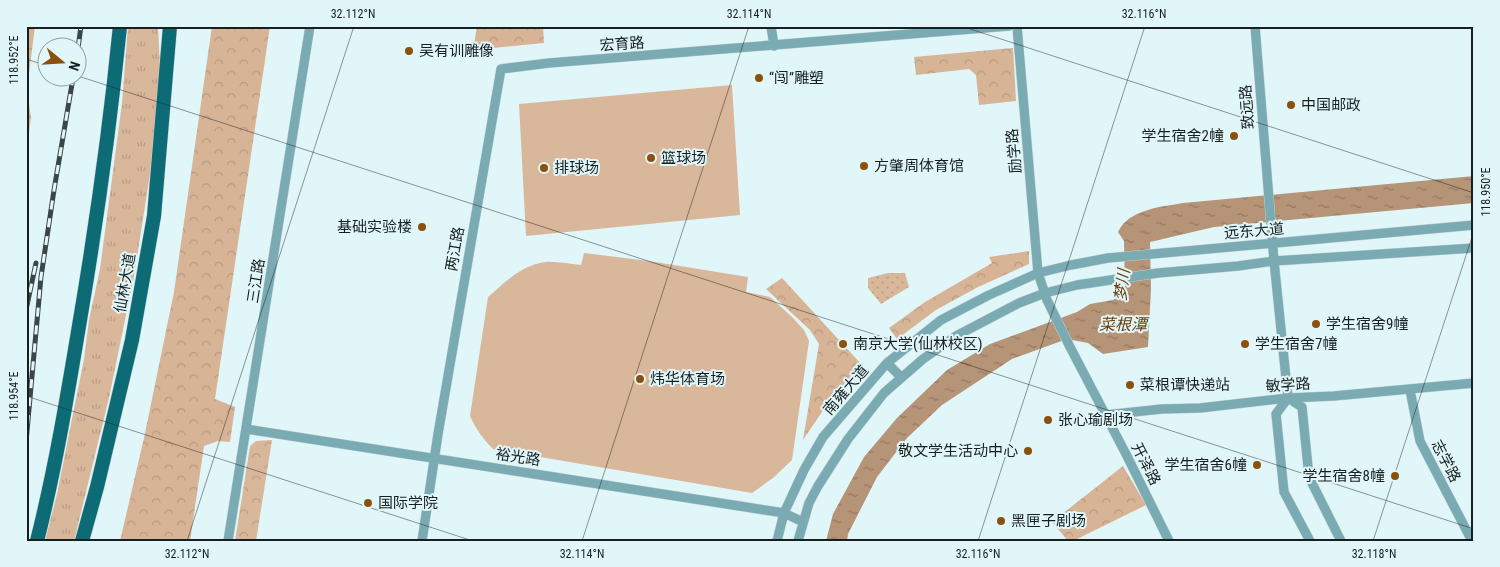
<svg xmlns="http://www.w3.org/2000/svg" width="1500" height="567" font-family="'Roboto Condensed','Noto Sans SC',sans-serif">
<defs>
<pattern id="grass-tufts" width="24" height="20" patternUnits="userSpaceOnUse" patternTransform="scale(1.25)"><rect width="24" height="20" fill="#d9b79a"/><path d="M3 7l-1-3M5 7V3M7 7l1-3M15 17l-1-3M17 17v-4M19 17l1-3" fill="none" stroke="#ba9d84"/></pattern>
<pattern id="forest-crowns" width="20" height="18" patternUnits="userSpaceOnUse" patternTransform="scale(1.25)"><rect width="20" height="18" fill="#d7b496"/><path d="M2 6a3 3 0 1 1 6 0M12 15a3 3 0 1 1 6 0" fill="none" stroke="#b89a81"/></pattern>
<pattern id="park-crowns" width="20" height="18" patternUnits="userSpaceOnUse" patternTransform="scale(1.25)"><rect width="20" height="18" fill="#d9b79a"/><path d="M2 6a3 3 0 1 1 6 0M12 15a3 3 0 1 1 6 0" fill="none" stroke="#ba9d84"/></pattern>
<pattern id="garden-dots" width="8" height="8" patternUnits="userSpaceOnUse" patternTransform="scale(1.25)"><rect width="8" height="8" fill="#d9b79a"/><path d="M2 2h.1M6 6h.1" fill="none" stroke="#ba9d84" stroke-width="1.8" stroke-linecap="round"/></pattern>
<pattern id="water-ripples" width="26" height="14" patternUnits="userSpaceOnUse" patternTransform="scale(1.25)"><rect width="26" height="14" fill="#b69477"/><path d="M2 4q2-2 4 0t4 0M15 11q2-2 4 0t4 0" fill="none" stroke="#937861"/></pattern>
</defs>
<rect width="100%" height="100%" fill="#e1f6f9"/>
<!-- grass -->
<path fill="url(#grass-tufts)" d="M128,26H158L160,67L154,139L149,181L134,276L109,398L74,541H45L57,494L84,359L89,320L100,269L122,103Z"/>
<!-- forest -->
<path fill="url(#forest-crowns)" d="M26,26H35L27,90L31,117L26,158Z
M212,26H270L215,399L235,407L230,442L218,441L204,446L190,541H120L144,438L174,292Z
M477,26H543L544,43L473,50Z
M1013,48L1016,101L979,105L976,75L969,69L916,75L914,57Z
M1029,251V264L978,287L936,310L897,339L889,328L925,302L992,263L989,257Z
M782,278L862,365L828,403L803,440L819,344L810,330L766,289Z
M1123,466L1146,505L1073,541H1068L1052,522Z"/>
<!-- park -->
<path fill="url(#park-crowns)" d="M272,440L256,541H235L250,446L256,441Z"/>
<!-- garden -->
<path fill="url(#garden-dots)" d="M888,273H905L909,287L881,304L868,288V278Z"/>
<!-- pitch -->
<path fill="#d9b79a" d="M732,85L740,215L526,236L519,104Z
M584,253L649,261L748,277L746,292L770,297L792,317L804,330L809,341L792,460L773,478L752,493L493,449C483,439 476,429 470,416L488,297C504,283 522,265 545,262C556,261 569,264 581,265Z"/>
<!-- water -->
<path fill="url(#water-ripples)" d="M1474,176V203L1214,227L1150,242L1151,289L1148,347L1103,354L1088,343L1067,339L1012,359L942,405L907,438L877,477L848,534L847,541H826L833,514L864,457L897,418L947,370L990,344L1077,312L1090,304L1113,300L1125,292L1124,241L1118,232C1129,209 1161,207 1183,203Z"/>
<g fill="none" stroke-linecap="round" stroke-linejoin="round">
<defs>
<path id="street" d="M771,26L774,46
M1017,26L1038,273L1047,300L1070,347L1127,456L1169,541
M1255,26L1274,261L1288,398L1276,414L1284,492L1310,541
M887,363L901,377
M1410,390L1420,441L1472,541
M1288,398L1302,407L1309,477L1341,541
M1105,415L1162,409L1200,408L1288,398L1334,396L1474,383
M246,429L784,513L803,522
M228,541L310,26
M422,541L438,434L501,69L549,63L1009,26
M777,541L784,513L804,470L823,437L887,363L941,320L989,295L1038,273L1071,265L1108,258L1474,225
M798,541L809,503L818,486L848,439L884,393L923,359L956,336L1019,303L1045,293L1077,285L1158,273L1238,266L1274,261L1474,248"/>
<path id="primary" d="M37,541C55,470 67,398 79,326C96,226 110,127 120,26
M82,541L97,487L132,340L154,216L170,26"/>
</defs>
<!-- street casing -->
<use href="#street" stroke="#bdcfd2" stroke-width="10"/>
<!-- primary casing -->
<use href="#primary" stroke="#bdcfd2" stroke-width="15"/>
<!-- street -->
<use href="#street" stroke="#7aaab2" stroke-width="9"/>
<!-- primary -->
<use href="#primary" stroke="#0d6b76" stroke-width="14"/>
<defs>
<path id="rail" d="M78,48L81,26
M26,310L36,263
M26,442L41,277L54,190L73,78"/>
</defs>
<!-- rail casing -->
<use href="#rail" stroke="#3c4647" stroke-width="5"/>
<!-- rail -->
<use href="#rail" stroke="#e1f6f9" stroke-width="3" stroke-dasharray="9" stroke-linecap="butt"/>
</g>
<!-- ticks -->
<path fill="none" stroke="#181f20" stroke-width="1" stroke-opacity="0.45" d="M961,26L1474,193M26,59L48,66M78,76L1474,529M26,396L473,541M187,541L354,26M582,541L749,26M978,541L1145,26M1373,541L1474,231"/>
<!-- markers -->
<g fill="#8b500c" stroke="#e1f6f9" stroke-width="2">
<circle cx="409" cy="51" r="5"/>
<circle cx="759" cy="78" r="5"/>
<circle cx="1291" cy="105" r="5"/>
<circle cx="1234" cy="136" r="5"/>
<circle cx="651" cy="158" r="5"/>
<circle cx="864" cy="166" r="5"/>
<circle cx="544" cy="168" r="5"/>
<circle cx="422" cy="227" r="5"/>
<circle cx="1316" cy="324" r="5"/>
<circle cx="843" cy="344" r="5"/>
<circle cx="1245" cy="344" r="5"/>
<circle cx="640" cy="379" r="5"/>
<circle cx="1130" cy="385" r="5"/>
<circle cx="1048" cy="420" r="5"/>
<circle cx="1028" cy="451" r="5"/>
<circle cx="1257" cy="465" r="5"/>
<circle cx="1395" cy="476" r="5"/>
<circle cx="368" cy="503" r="5"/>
<circle cx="1001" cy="521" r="5"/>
</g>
<g text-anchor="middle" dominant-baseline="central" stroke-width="4" stroke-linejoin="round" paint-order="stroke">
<!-- street labels -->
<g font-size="15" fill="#181f20" stroke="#e1f6f9">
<text transform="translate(622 44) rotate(-4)">宏育路</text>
<text transform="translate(1247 107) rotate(-94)">致远路</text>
<text transform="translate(1014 151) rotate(-95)">励学路</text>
<text transform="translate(1254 231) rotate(-5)">远东大道</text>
<text transform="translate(455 249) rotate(-80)">两江路</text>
<text transform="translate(256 281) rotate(-81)">三江路</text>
<text transform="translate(125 283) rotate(-80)">仙林大道</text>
<text transform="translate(1288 385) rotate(-4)">敏学路</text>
<text transform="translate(846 390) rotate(-49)">南雍大道</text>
<text transform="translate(518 457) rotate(9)">裕光路</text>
<text transform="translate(1446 461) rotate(63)">志学路</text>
<text transform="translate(1146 464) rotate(63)">开泽路</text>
</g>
<!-- poi labels -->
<g font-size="15" fill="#181f20" stroke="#e1f6f9" text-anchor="start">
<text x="419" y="51">吴有训雕像</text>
<text x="769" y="78">“闯”雕塑</text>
<text x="1301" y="105">中国邮政</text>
<text x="1224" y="136" text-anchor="end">学生宿舍2幢</text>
<text x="661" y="158">篮球场</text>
<text x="874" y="166">方肇周体育馆</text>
<text x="554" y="168">排球场</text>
<text x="412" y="227" text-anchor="end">基础实验楼</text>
<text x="1326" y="324">学生宿舍9幢</text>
<text x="853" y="344">南京大学(仙林校区)</text>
<text x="1255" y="344">学生宿舍7幢</text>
<text x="650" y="379">炜华体育场</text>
<text x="1140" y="385">菜根谭快递站</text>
<text x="1058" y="420">张心瑜剧场</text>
<text x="1018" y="451" text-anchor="end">敬文学生活动中心</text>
<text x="1247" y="465" text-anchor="end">学生宿舍6幢</text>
<text x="1385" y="476" text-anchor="end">学生宿舍8幢</text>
<text x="378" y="503">国际学院</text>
<text x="1011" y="521">黑匣子剧场</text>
</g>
<!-- water labels -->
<g font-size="16" font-style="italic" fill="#6a3c09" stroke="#e1f6f9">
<text transform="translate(1122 285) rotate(-83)">梦川</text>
<text x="1123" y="324">菜根潭</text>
</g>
</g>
<!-- border -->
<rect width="1500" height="567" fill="none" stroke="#e1f6f9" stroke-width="55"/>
<!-- north arrow -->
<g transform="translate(62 62) rotate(108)"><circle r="24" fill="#e1f6f9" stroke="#91a0a2"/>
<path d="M0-4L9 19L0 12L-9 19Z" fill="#8b500c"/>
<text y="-8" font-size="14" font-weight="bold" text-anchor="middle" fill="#181f20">N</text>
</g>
<rect x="28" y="28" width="1444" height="512" fill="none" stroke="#181f20" stroke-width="2"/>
<g font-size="12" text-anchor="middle" fill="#181f20">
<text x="353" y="18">32.112°N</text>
<text x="749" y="18">32.114°N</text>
<text x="1144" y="18">32.116°N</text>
<text transform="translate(14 60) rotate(-90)" y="4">118.952°E</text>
<text transform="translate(1486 192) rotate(-90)" y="4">118.950°E</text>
<text transform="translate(14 396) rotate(-90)" y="4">118.954°E</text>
<text x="187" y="558">32.112°N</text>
<text x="582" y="558">32.114°N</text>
<text x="978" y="558">32.116°N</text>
<text x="1374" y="558">32.118°N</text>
</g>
</svg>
